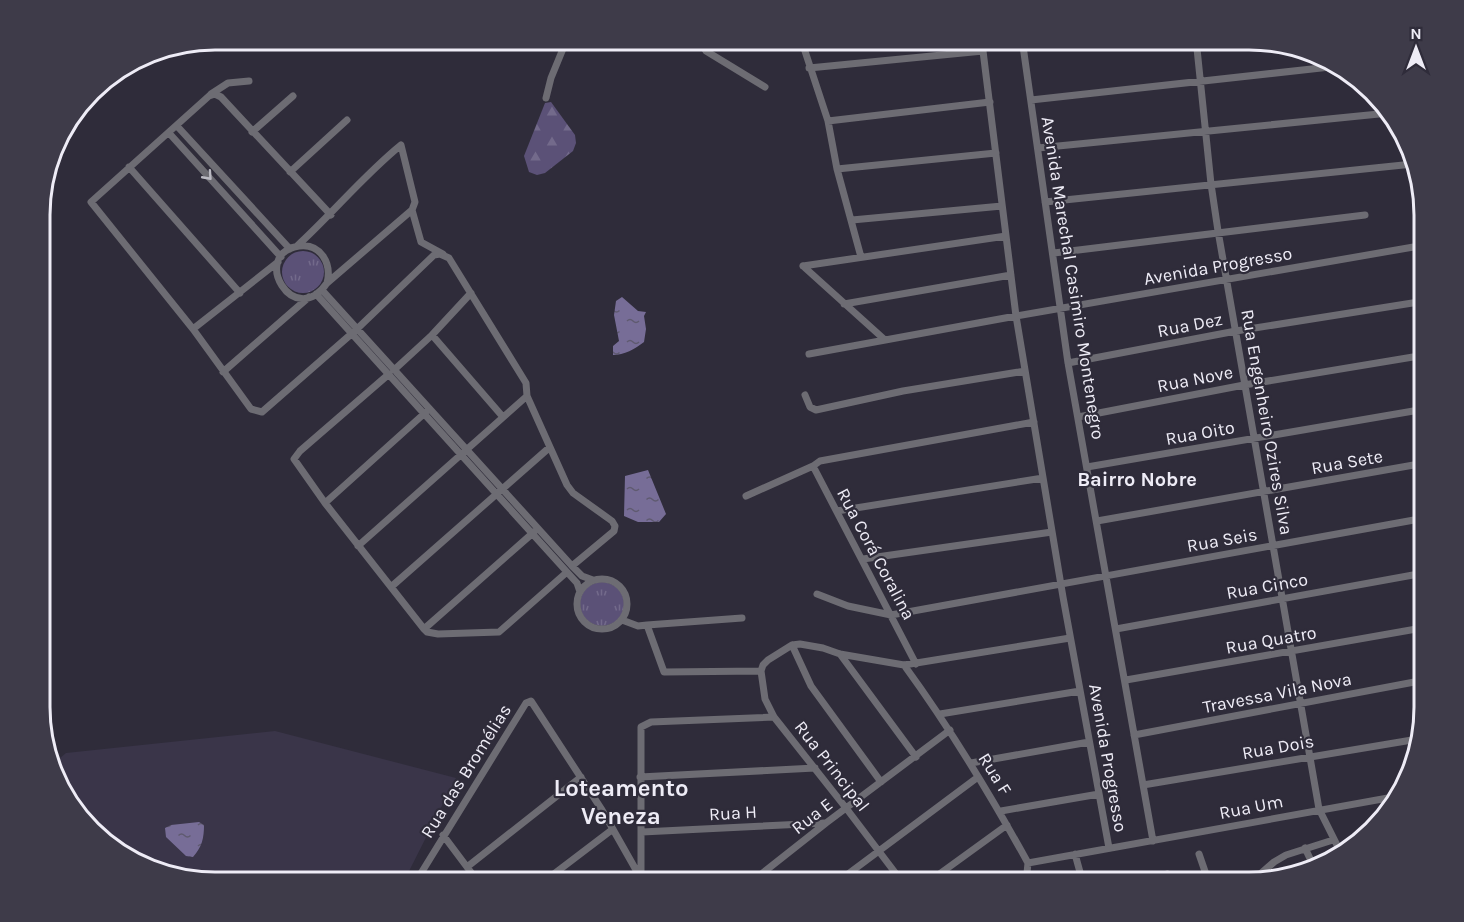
<svg xmlns="http://www.w3.org/2000/svg" width="1464" height="922" font-family="Karla,sans-serif">
<defs>
<pattern id="grass-tufts" width="24" height="20" patternUnits="userSpaceOnUse" patternTransform="scale(1.5)"><rect width="24" height="20" fill="#5b5177"/><path d="M3 7l-1-3M5 7V3M7 7l1-3M15 17l-1-3M17 17v-4M19 17l1-3" fill="none" stroke="#736a8b"/></pattern>
<pattern id="forest-firs" width="22" height="20" patternUnits="userSpaceOnUse" patternTransform="scale(1.5)"><rect width="22" height="20" fill="#5b5177"/><path d="M5 1l3.5 6h-7zM16 11l3.5 6h-7z" fill="#736a8b"/></pattern>
<pattern id="water-ripples" width="26" height="14" patternUnits="userSpaceOnUse" patternTransform="scale(1.5)"><rect width="26" height="14" fill="#776d97"/><path d="M2 4q2-2 4 0t4 0M15 11q2-2 4 0t4 0" fill="none" stroke="#5f5a70"/></pattern>
</defs>
<rect width="100%" height="100%" fill="#2f2c3a"/>
<!-- built -->
<path fill="#3a3549" d="M275,731L456,778L403,883H214L117,854L68,805L53,764L66,753Z"/>
<!-- grass -->
<path fill="url(#grass-tufts)" d="M282 272a21 21 0 1 1 42 0a21 21 0 1 1-42 0Z
M580 604a22 22 0 1 1 44 0a22 22 0 1 1-44 0Z"/>
<!-- forest -->
<path fill="url(#forest-firs)" d="M551,102L575,135L576,143L573,151L545,173L537,175L529,172L524,156L545,103Z"/>
<!-- water -->
<path fill="url(#water-ripples)" d="M622,297L638,311L646,312L644,316L646,329L644,342C635,349 624,355 613,355V346L619,341L614,315L616,301Z
M648,470L666,514L659,522H638L624,516L625,476Z
M199,822L204,825C204,838 202,847 193,857L186,856L166,837L165,828L171,825Z"/>
<g fill="none" stroke-linecap="round" stroke-linejoin="round">
<!-- street -->
<path stroke="#6d6c73" stroke-width="7" d="M699,39L706,51L765,87
M801,39L828,121L837,169L861,257
M1022,39L1068,363L1153,841
M1196,39L1211,184L1218,231L1319,809L1342,855
M1024,47L1092,39
M983,51L1016,316L1425,245
M809,68L983,51L982,39
M211,94L228,83L249,81
M546,98L551,78L567,39
M1031,100L1339,66
M828,121L990,102
M177,126L290,249
M252,132L293,96
M169,133L281,257
M1038,148L1389,113
M129,167L240,293
M837,169L996,153
M290,172L347,120
M1045,202L1413,164
M331,215L221,97L215,94L209,96L91,202L193,329L251,409L262,412L357,329L434,255L440,254L449,258L526,383L527,396L567,485L573,493L612,521L615,526L614,531L572,566
M852,220L1002,206
M297,246C333,213 364,175 401,145L415,202L412,210L421,242L443,254
M1054,253L1365,215
M803,266L1006,236
M803,266L885,340
M327,283C332,264 321,243 299,246C249,254 294,331 327,283L412,210
M322,290L572,566L582,576L593,580
M316,294L567,572L577,583L580,592
M844,304L1011,275
M193,329L278,262
M432,335L503,417
M809,354L1016,316L1063,597L1109,848
M1068,363L1236,331L1425,301
M394,370L432,335L471,293
M223,372L309,297
M389,374L300,451L294,459L325,503L424,629L427,632L438,634L499,632L567,572
M805,395L810,407L816,410L903,391L1025,371
M1078,417L1244,385L1425,355
M1087,467L1425,409
M746,496L813,466
M325,503L426,412
M837,511L1043,478
M1097,521L1425,463
M1425,523L1422,628L1425,650
M358,546L527,396
M863,559L1052,532
M577 604a25 25 0 1 1 50 0a25 25 0 1 1-50 0Z
M391,587L550,447
M817,594L848,606L891,615L1425,518
M622,620L638,626L647,625L664,672L761,671
M647,625L742,618
M424,629L534,532
M1116,629L1424,573
M792,645L811,686L881,782
M840,654L916,757
M916,664L813,466L820,461L1034,422
M904,665C950,728 990,794 1028,863L1399,796
M1126,680L1422,628
M940,714L1080,691
M1134,735L1425,680
M971,763L1089,742
M640,777L815,768
M1143,785L1418,739
M1001,811L1099,794
M642,832L825,823
M443,835L479,883
M1305,848L1314,867
M1075,854L1083,883
M1199,854L1209,883
M467,867L581,777
M1167,874L1171,883
M415,883L526,703L531,701L602,810L640,877
M542,883L613,829
M641,883V727L651,722L774,717
M675,883L753,881
M750,883L826,823L950,730
M836,883L978,777
M903,883L846,808L774,717L765,699L761,671L763,665L768,660L792,645L800,644L823,648L840,654L904,665L1070,638
M927,883L1007,825
M1015,883L1027,873L1028,863
M1250,883L1274,862L1286,855L1333,840"/>
</g>
<!-- one-way arrows -->
<defs><path id="oneway-chevron" d="M-2-3.5L2.5 0L-2 3.5" fill="none" stroke-width="1.6" stroke-linecap="round" stroke-linejoin="round" transform="scale(1.5)"/></defs>
<use stroke="#bab9c2" href="#oneway-chevron" transform="translate(208 176) rotate(48)"/>
<g text-anchor="middle" dominant-baseline="central" stroke-width="4.5" stroke-linejoin="round" paint-order="stroke">
<!-- street labels -->
<g font-size="18" fill="#eeecf6" stroke="#2f2c3a">
<text transform="translate(1218 266) rotate(-10)">Avenida Progresso</text>
<text transform="translate(1073 278) rotate(81)">Avenida Marechal Casimiro Montenegro</text>
<text transform="translate(1190 325) rotate(-11)">Rua Dez</text>
<text transform="translate(1195 379) rotate(-11)">Rua Nove</text>
<text transform="translate(1267 422) rotate(80)">Rua Engenheiro Ozires Silva</text>
<text transform="translate(1200 433) rotate(-10)">Rua Oito</text>
<text transform="translate(1347 462) rotate(-10)">Rua Sete</text>
<text transform="translate(1222 540) rotate(-10)">Rua Seis</text>
<text transform="translate(876 554) rotate(62)">Rua Corá Coralina</text>
<text transform="translate(1267 586) rotate(-10)">Rua Cinco</text>
<text transform="translate(1271 640) rotate(-10)">Rua Quatro</text>
<text transform="translate(1277 693) rotate(-11)">Travessa Vila Nova</text>
<text transform="translate(1278 747) rotate(-10)">Rua Dois</text>
<text transform="translate(1108 758) rotate(80)">Avenida Progresso</text>
<text transform="translate(832 766) rotate(52)">Rua Principal</text>
<text transform="translate(466 771) rotate(-58)">Rua das Bromélias</text>
<text transform="translate(995 774) rotate(58)">Rua F</text>
<text transform="translate(1251 807) rotate(-11)">Rua Um</text>
<text transform="translate(733 813) rotate(-3)">Rua H</text>
<text transform="translate(812 816) rotate(-38)">Rua E</text>
</g>
<!-- neighbourhood labels -->
<g font-size="20" font-weight="bold" fill="#eeecf6" stroke="#2f2c3a">
<text x="1137" y="479">Bairro Nobre</text>
</g>
<!-- district labels -->
<g font-size="24" font-weight="bold" fill="#eeecf6" stroke="#2f2c3a">
<text x="621" y="788">Loteamento<tspan x="621" dy="28">Veneza</tspan></text>
</g>
</g>
<!-- crop -->
<path d="M0 0H1464V922H0ZM215 50H1249A165 165 0 0 1 1414 215V707A165 165 0 0 1 1249 872H215A165 165 0 0 1 50 707V215A165 165 0 0 1 215 50Z" fill="#3e3b49" fill-rule="evenodd"/>
<path fill="none" stroke="#eeecf6" stroke-width="3" d="M215 50H1249A165 165 0 0 1 1414 215V707A165 165 0 0 1 1249 872H215A165 165 0 0 1 50 707V215A165 165 0 0 1 215 50Z"/>
<!-- north arrow -->
<g transform="translate(1416 48)" stroke="#2f2c3a" stroke-width="4.5" paint-order="stroke">
<path d="M0-4.5L10 22L0 15L-10 22Z" fill="#eeecf6"/>
<text y="-9" font-size="16" font-weight="bold" text-anchor="middle" fill="#eeecf6">N</text>
</g>
</svg>
